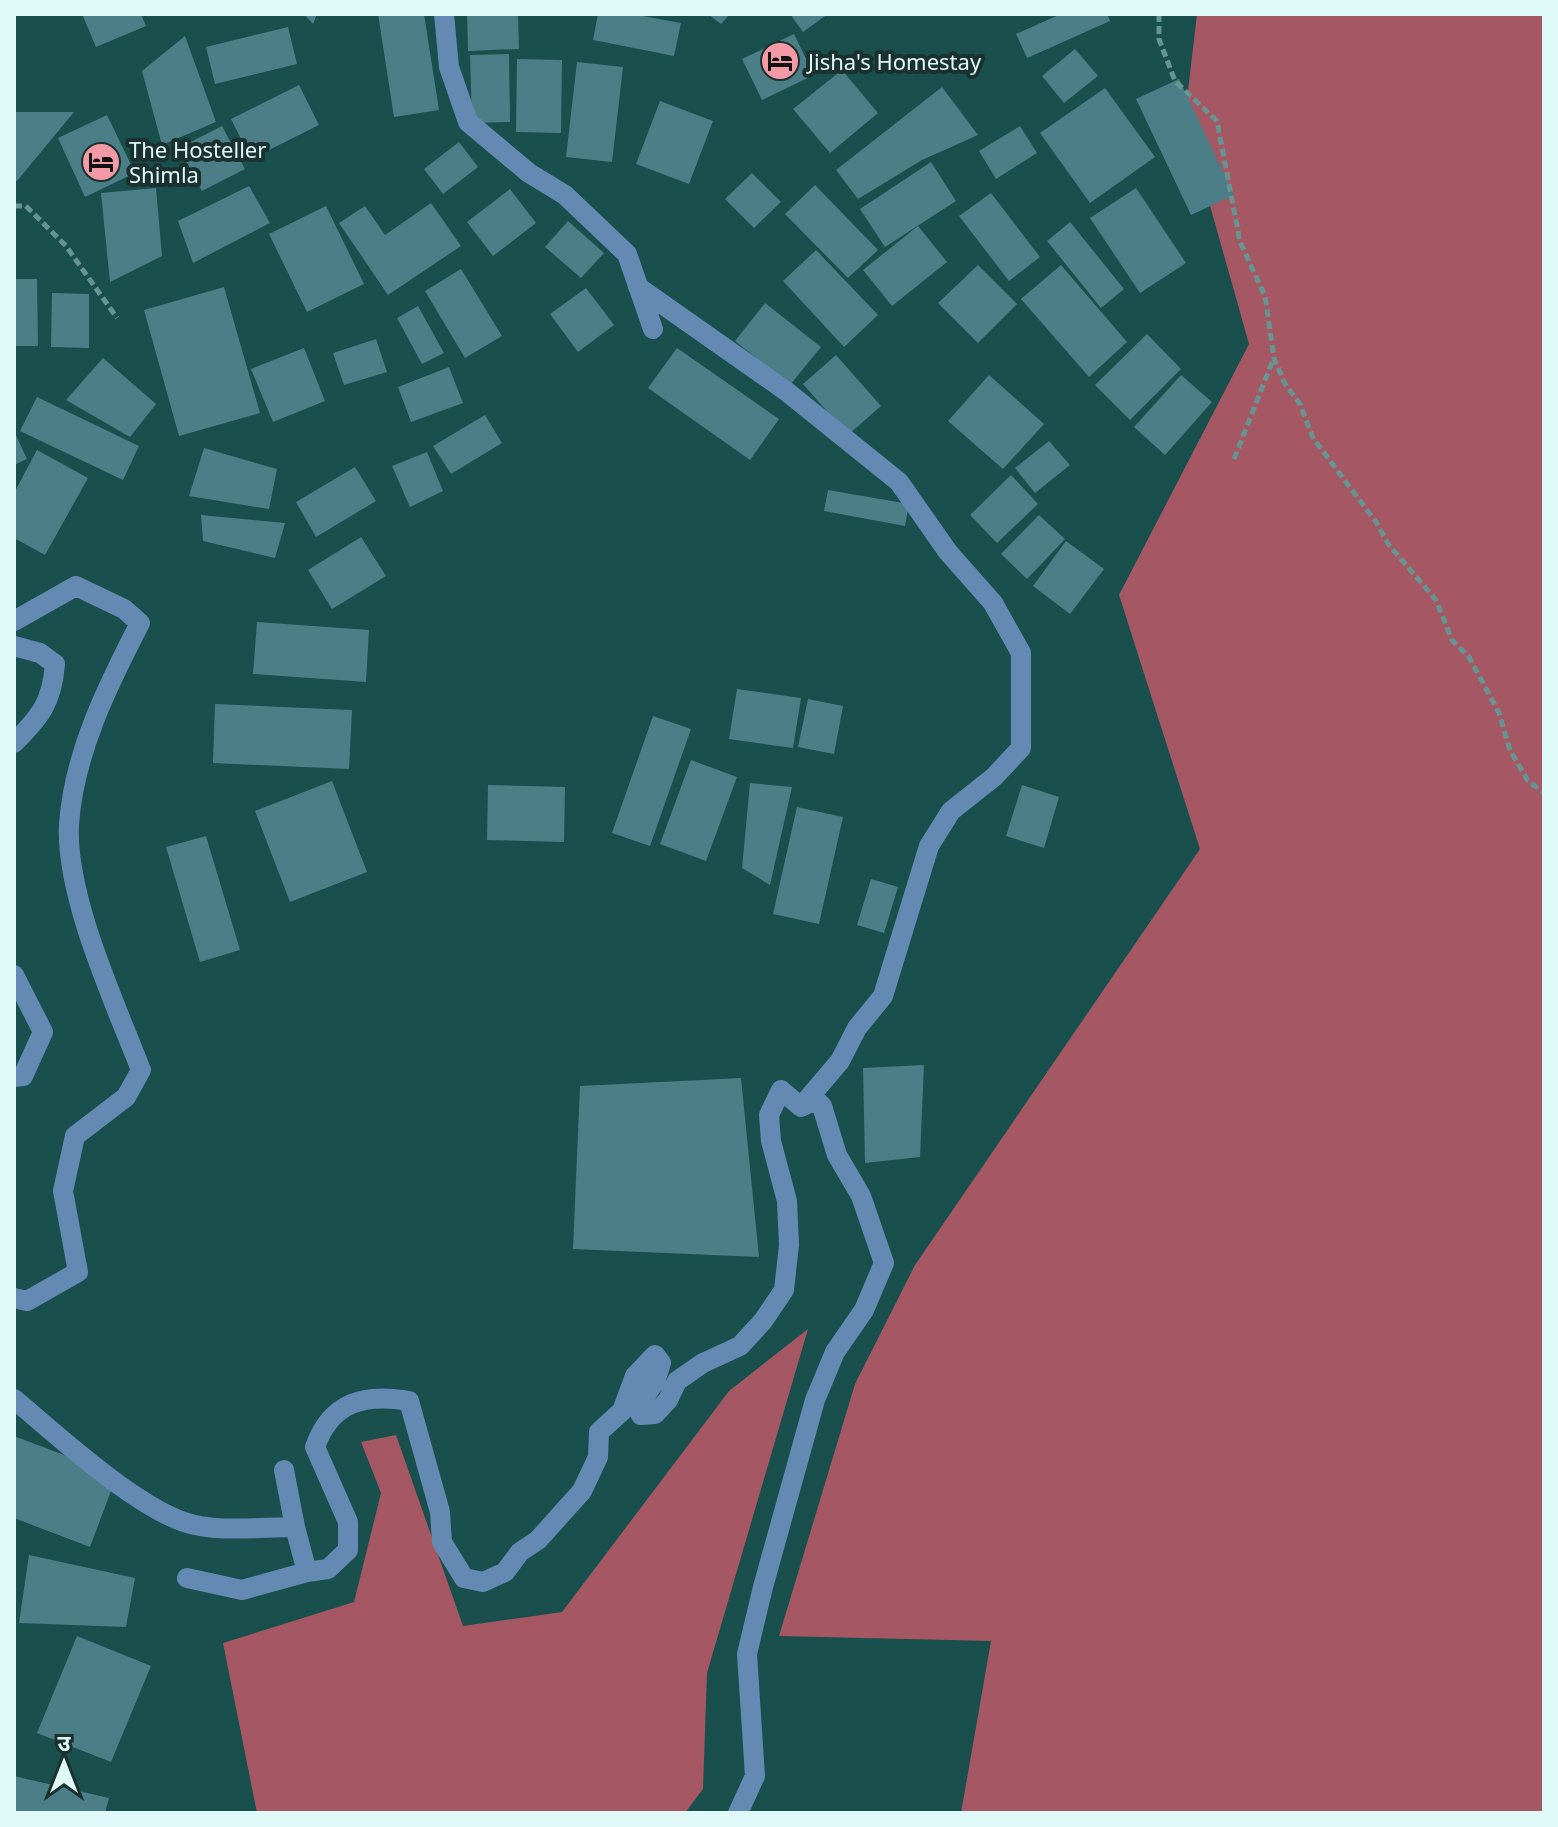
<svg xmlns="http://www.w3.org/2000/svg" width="1558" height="1827" font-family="'Noto Sans','Noto Sans Devanagari',sans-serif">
<rect width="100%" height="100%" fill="#194f4d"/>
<!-- green -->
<path fill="#a55763" d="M1197,14H1544V1813H961L991,1641L779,1636L855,1384L915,1265L1200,849L1119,595L1249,344L1185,117Z
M808,1329L707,1673L703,1789L685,1813H257L223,1643L354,1602L381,1493L361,1442L396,1435L463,1626L562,1612L729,1391Z"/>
<!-- building -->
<path fill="#4b7e87" d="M82,14H141L146,26L96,47Z
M304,14H317L313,24Z
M378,14H424L439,110L394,117Z
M467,14H518L519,49L468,51Z
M598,14H632L681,23L674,56L593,40Z
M708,14H730L721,24Z
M790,14H828L803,32Z
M1061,14H1107L1110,21L1027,58L1016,34Z
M288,27L297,64L215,84L206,47Z
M794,34L814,75L762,100L742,59Z
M185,36L216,122L162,145L142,71Z
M1075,49L1098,76L1064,103L1042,76Z
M509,54L510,122L472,123L470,55Z
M517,59L562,60L561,133L516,132Z
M577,62L623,67L612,162L566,157Z
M842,70L878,113L830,153L793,109Z
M1179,79L1234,195L1191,215L1136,99Z
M299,85L319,125L251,159L231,119Z
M942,87L978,135L922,160L858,199L836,170Z
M1105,88L1155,157L1090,203L1040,133Z
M660,101L713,121L689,184L636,164Z
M14,112H74L17,181L14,179Z
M107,115L135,173L85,197L58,138Z
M222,126L245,169L202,191L179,148Z
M1020,126L1037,153L996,179L979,151Z
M459,142L478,167L443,194L424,169Z
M931,162L956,201L885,247L860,209Z
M752,173L781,202L754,228L725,199Z
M815,185L878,250L848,278L785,214Z
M249,186L270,223L193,263L178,221Z
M156,188L162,256L110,282L101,193Z
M1136,188L1186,263L1140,293L1090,218Z
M510,189L536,223L493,256L467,222Z
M991,193L1040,257L1009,281L959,216Z
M431,203L461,246L388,295L339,223L365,206L385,235Z
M326,206L364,284L307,312L269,234Z
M568,221L604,253L581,278L545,247Z
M1070,222L1124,289L1101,308L1047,241Z
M918,226L947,262L892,306L863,270Z
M816,250L878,315L844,347L783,281Z
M978,265L1017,304L978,343L938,303Z
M1061,265L1127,342L1089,377L1021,299Z
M461,269L502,336L465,358L425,291Z
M14,279H37L38,346H14Z
M224,287L260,413L179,436L144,310Z
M586,288L614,325L578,352L550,314Z
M52,293L89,294V348L51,347Z
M765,303L821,347L790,385L735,341Z
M418,306L444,353L422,364L397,318Z
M1147,334L1181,369L1130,420L1095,385Z
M376,339L387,372L344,385L333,353Z
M304,348L325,401L273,422L251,369Z
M677,348L779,419L750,460L648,388Z
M836,355L881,406L848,435L803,384Z
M103,358L156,404L130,437L66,400Z
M449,367L463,403L411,422L398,387Z
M989,375L1044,424L1003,469L948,421Z
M1181,375L1212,402L1165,455L1134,427Z
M37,397L139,446L123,480L20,431Z
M485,415L502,443L451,474L433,446Z
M14,431L27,459L14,465Z
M1049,441L1070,465L1035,493L1015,468Z
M204,448L277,469L269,509L189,496Z
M37,450L88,478L45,555L14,538V493Z
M427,452L443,491L410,507L392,466Z
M355,467L376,501L316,537L296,502Z
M1011,475L1038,504L997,543L970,515Z
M828,490L909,504L905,526L824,511Z
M201,515L285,523L275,558L203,541Z
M1039,515L1065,539L1027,579L1001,554Z
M361,537L386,576L332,609L308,570Z
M1066,541L1104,569L1070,614L1033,586Z
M257,622L369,630L366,682L253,674Z
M737,689L801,698L793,748L729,739Z
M808,699L843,706L834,754L798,747Z
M215,704L352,710L349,769L213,763Z
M653,716L691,729L650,846L612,833Z
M691,760L737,777L706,861L660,844Z
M332,781L367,872L290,902L255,811Z
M750,783L792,787L770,885L742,868Z
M488,785L565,787L564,842L487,840Z
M1022,785L1059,797L1044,848L1006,836Z
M797,807L843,817L819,924L773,914Z
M206,836L240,950L200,962L166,847Z
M871,879L898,887L884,933L857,925Z
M924,1065L920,1157L865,1163L863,1068Z
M741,1078L759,1257L573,1249L580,1086Z
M14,1436L117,1475L90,1547L14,1518Z
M29,1555L135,1578L126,1627L19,1623Z
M77,1636L151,1666L111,1762L37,1733Z
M14,1776L109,1798L105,1813H14Z"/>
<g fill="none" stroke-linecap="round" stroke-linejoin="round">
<!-- path -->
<path stroke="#679391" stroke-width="5" stroke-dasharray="8 4" stroke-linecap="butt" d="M1159,14V39L1175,81L1217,121L1240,242L1265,296L1274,358L1285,384L1300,404L1313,438L1376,522L1389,545L1436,600L1452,640L1469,657L1499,713L1510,750L1528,781L1544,793
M14,206H26L66,246L117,318
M1234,459L1273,360"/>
<!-- minor -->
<path stroke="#648ab3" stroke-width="20" d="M444,14L449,67L468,122L529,173L565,195L627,254L653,329
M14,621L76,586L124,609L140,623C108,685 74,753 69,824C65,896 115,1003 141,1070L126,1097L75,1136L63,1191L78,1272L27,1301L14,1298
M14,646L40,653L55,664C52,702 41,716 14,743
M14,975L43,1032L23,1076L14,1077
M14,1399C57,1435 132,1504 184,1522C216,1533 260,1527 295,1527L307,1572L328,1569L348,1550V1522L315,1447C331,1402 364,1393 409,1401L440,1512L442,1542L464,1578L483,1582L505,1572L520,1552L538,1540L582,1491L598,1457L599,1432L622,1411L635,1376L655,1355L661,1363L655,1382L637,1407L641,1415L655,1414L668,1400L677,1381L703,1363L740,1346L763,1321L784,1290L789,1245L787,1201L771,1141L769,1115L781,1090L801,1107L840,1061L857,1028L883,996L929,846L951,811L994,777L1021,748V653L993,603L948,552L899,482L786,391L638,287
M284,1470L295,1527
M187,1578L242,1590L307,1572
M738,1813L755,1776L747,1654L763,1587L815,1400L835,1352L864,1310L884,1263L861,1196L837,1155L822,1106L816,1100L801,1107"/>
</g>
<!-- icons -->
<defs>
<symbol id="hotel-disc" viewBox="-11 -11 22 22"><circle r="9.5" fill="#f49aa6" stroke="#1b312f"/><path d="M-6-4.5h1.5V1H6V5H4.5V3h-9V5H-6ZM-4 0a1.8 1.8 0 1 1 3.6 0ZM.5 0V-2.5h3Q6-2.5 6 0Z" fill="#111"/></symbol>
</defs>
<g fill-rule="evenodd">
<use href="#hotel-disc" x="758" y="39" width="44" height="44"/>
<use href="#hotel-disc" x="79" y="140" width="44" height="44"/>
</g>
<g text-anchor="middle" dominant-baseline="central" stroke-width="8" stroke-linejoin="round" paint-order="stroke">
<!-- poi labels -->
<g font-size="22" fill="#def9f7" stroke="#1b312f" text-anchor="start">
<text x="808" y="61">Jisha's Homestay</text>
<text x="129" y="149">The Hosteller<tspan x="129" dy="25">Shimla</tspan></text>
</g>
</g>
<!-- border -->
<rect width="1558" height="1827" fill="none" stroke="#def9f7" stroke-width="32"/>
<!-- north arrow -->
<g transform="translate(64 1763)" stroke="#1b312f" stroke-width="6" paint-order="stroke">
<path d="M0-6L14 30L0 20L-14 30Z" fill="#def9f7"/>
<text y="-12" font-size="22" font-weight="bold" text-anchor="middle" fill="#def9f7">उ</text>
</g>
</svg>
